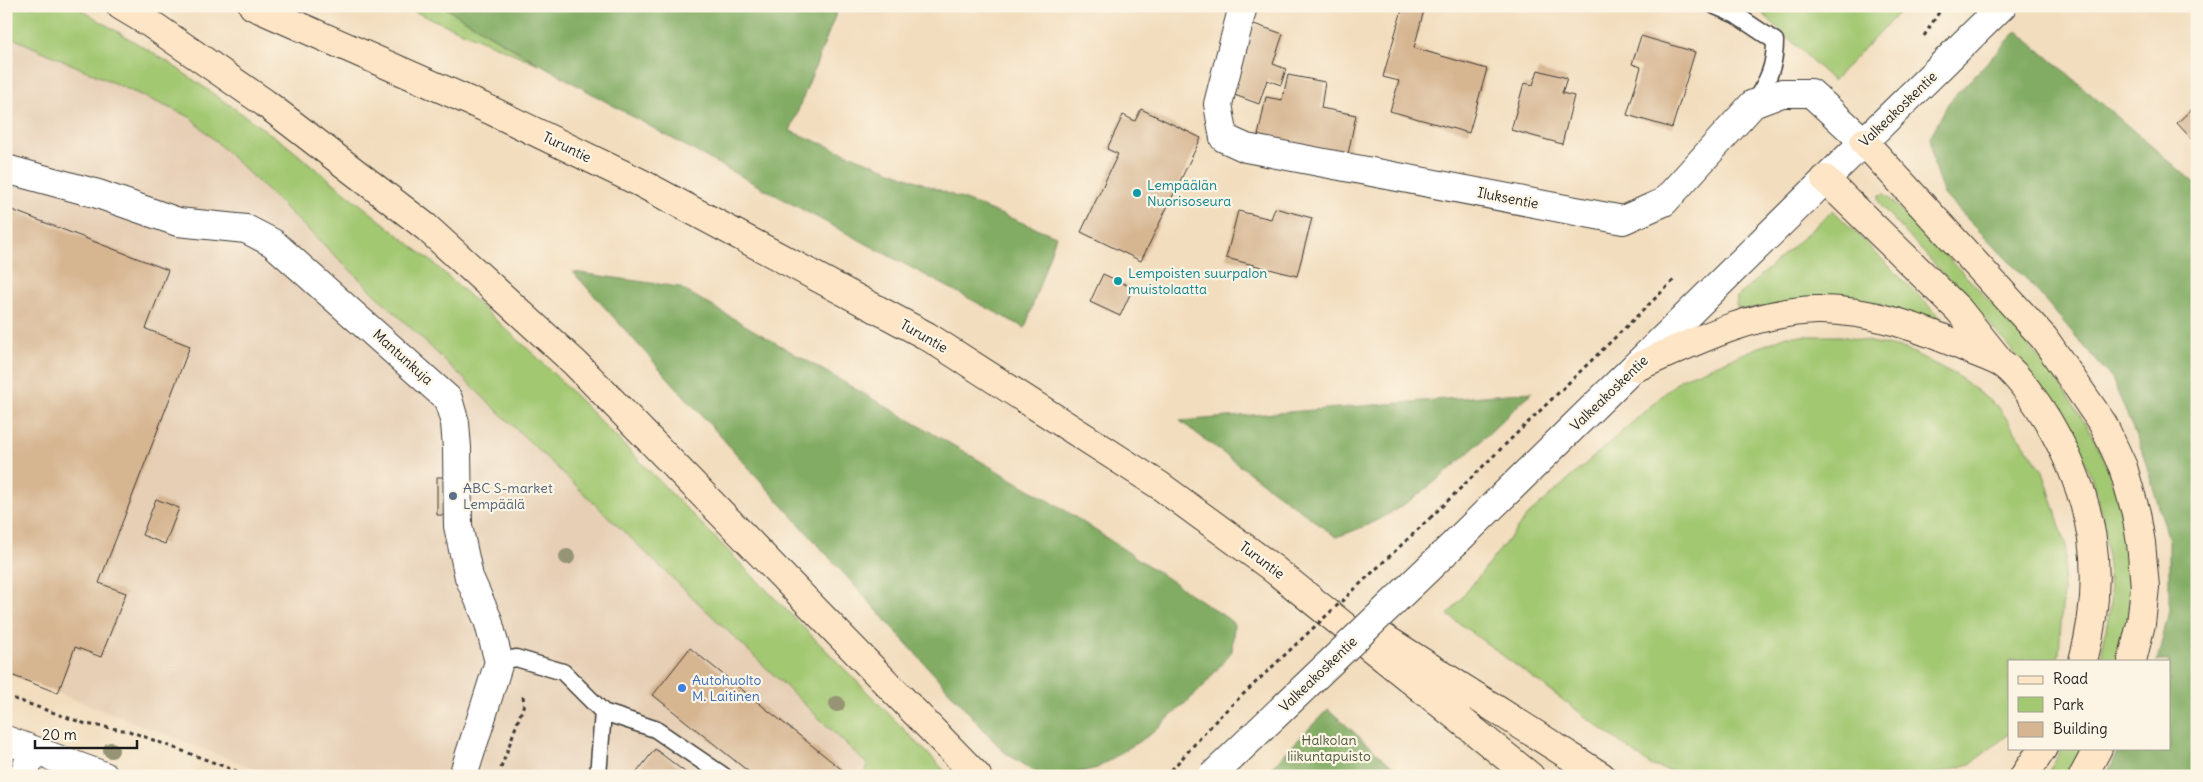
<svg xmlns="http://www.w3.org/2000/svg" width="2203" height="782" font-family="Delius,sans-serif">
<rect width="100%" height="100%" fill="#fcf5e5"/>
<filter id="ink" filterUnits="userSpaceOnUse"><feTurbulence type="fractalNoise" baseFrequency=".02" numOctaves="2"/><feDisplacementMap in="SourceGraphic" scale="10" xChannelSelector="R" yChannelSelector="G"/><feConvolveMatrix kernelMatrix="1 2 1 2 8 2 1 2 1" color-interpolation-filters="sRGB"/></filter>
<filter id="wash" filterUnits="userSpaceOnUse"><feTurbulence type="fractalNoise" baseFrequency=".0096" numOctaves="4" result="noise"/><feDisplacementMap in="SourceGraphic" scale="20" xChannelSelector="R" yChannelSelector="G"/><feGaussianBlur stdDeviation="1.12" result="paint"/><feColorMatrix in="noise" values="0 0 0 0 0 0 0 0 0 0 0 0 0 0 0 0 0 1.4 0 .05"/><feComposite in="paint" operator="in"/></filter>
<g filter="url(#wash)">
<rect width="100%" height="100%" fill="#f2ddbe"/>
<!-- built -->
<path fill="#e6cfb5" d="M6,35L190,117L868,765L864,776H274L6,673Z"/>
<!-- green -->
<path fill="#a3c872" stroke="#607247" d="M6,6H75L168,62L285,144L431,261L539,359L950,776H864L868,765L190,117L6,35Z
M401,6H442L538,64Z
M1755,6H1905L1833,81Z
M1885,194C1957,268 2046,349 2095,441C2113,473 2122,512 2127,549C2133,585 2131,626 2120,661H2100L2111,603L2105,528L2096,490L2082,455L2056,406L2001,337L1882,207L1878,200L1879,195Z
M1833,210L1953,330L1872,302L1820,300L1743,310L1736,306L1737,297Z
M1787,336H1841L1906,349L1956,375L1999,408L2043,471L2066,546L2059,654L2057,661H2009V734L1970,764L1929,776H1691L1652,766L1448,615L1527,516L1681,379Z
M2062,748H2084L2067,776H2046Z"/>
<!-- forest -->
<path fill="#82ac64" stroke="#4f6440" d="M442,6H839L790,131L1056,236L1025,328C829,224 632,121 442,6Z
M2017,31L2197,185V776H2106L2120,748H2169V661H2157L2169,611V540L2141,448L2112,379L2032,285L1944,195L1934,166L1930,137L1949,102Z
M573,272L679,287L1060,507L1227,618L1234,624L1232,651L1201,689L1151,734L1097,768L1064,776H1042L1004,752Z
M1532,392C1472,448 1417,512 1336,537L1180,421Z
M1328,709L1403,776H1263Z"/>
<g id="blocks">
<!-- building -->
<path fill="#d6b591" d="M1403,6L1424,10L1414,48L1487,69L1469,133L1390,111L1399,81L1383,77Z
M1254,24L1283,34L1273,64L1286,69L1281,85L1267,80L1259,104L1229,93Z
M1641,36L1695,52L1672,128L1627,115L1641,67L1632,64Z
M1538,70L1567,78L1562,93L1574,96L1562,144L1511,130L1524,83L1533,85Z
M1288,75L1325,82L1321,108L1356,115L1348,154L1258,136L1266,97L1282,100Z
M2193,108L2197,112V145L2177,123Z
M1141,109L1201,138L1141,261L1081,232L1118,154L1107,149L1123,115L1135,121Z
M1275,208L1312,218L1297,276L1226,258L1238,211L1271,219Z
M12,210L168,270L146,329L190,346L99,583L126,593L101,657L75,647L58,693L6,673V224Z
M1103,274L1133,288L1120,316L1090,302Z
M437,477H469V516L437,515Z
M156,499L179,508L165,544L142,535Z
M690,648L850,776H754L653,695Z
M655,749L690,776H634Z"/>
</g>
</g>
<g filter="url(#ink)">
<use href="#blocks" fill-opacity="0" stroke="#3c3934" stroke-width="1"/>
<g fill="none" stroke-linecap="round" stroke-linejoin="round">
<defs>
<path id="service" d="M1715,6L1736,15L1775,41C1775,66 1768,81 1754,102
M499,662L516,658L563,672L603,712L598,776
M603,712L655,729L724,776"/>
<path id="minor" d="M1243,6L1218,104L1224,138L1246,148L1623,220L1664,202L1753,104L1782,93H1811L1864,142
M6,169L98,194L178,222L246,229L273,243L448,399L455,423L457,448L458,526L469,577L488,620L499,662L463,776
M6,740L104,776
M23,776L33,751"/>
<path id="tertiary" d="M1457,541L2002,6"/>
<path id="secondary" d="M121,6L151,24L265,103L426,227L575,363L977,776
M253,6L490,110L641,183L927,336L1159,485L1271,567L1530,776
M1864,142L2044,338L2103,424L2123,467L2136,513L2141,543L2145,587L2141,624L2132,661
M1825,179L1959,310L1999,360
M1637,367C1693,342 1754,312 1816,310C1870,309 1924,329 1973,351C1982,355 1995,359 2004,365C2018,375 2039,406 2048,421C2094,500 2107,572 2083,661
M1381,636L1601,776
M2024,776L2043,748
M2083,776L2098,748"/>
</defs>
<!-- service casing -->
<use href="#service" stroke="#3c3934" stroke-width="19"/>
<!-- minor casing -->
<use href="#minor" stroke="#3c3934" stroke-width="30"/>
<!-- tertiary casing -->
<use href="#tertiary" stroke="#3c3934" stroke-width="30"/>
<!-- secondary casing -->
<use href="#secondary" stroke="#3c3934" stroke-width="30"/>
<!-- path -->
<path stroke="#3c3934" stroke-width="3" stroke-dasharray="4 4" stroke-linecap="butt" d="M1924,36L1943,6
M1430,518L1676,278
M6,696L86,724L129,731L250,776
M501,768L524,704L523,696
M1166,776L1219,717"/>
<!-- service -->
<use href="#service" stroke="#fff" stroke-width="16"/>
<!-- minor -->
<use href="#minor" stroke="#fff" stroke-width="28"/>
<!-- tertiary -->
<use href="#tertiary" stroke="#fff" stroke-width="28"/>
<!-- secondary -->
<use href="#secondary" stroke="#fde5c5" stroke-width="28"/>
<defs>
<path id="tertiary-bridge" d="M1212,776L1457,541"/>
</defs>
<!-- tertiary-bridge casing -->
<use href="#tertiary-bridge" stroke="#3c3934" stroke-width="30" stroke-linecap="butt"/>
<!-- path-bridge -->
<path stroke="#3c3934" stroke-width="3" stroke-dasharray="4 4" stroke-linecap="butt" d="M1219,717L1430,518"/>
<!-- tertiary-bridge -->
<use href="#tertiary-bridge" stroke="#fff" stroke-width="28"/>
</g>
<!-- trees -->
<g fill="#969475">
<circle cx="567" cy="557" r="8"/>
<circle cx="837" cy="704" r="8"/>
<circle cx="111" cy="750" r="8"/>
</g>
</g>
<!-- markers -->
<g fill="#0f9aa8" stroke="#fcf5e5" stroke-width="2">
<circle cx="1137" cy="193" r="5"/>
<circle cx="1118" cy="281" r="5"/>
</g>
<circle fill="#5c6f8a" stroke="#fcf5e5" stroke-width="2" cx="453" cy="496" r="5"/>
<circle fill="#3f7fe0" stroke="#fcf5e5" stroke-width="2" cx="682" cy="688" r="5"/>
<g text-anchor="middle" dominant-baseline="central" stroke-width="4.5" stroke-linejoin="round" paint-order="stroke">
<!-- street labels -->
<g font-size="14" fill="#1c1c1c" stroke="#fcf5e5">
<text transform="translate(1898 109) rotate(-44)">Valkeakoskentie</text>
<text transform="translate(567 147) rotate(26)">Turuntie</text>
<text transform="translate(1508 198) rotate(11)">Iluksentie</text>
<text transform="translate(924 336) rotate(30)">Turuntie</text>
<text transform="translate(403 357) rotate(42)">Mantunkuja</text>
<text transform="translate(1609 393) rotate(-44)">Valkeakoskentie</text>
<text transform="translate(1262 560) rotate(37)">Turuntie</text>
<text transform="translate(1318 674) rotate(-44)">Valkeakoskentie</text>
</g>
<!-- culture labels -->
<g font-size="14" fill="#0d838f" stroke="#fcf5e5" text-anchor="start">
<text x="1147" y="185">Lempäälän<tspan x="1147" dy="16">Nuorisoseura</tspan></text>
<text x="1128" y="273">Lempoisten suurpalon<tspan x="1128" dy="16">muistolaatta</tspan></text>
</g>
<!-- service labels -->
<g font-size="14" fill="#4e5e75" stroke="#fcf5e5" text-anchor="start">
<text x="463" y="488">ABC S-market<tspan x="463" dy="16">Lempäälä</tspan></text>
</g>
<!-- shop labels -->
<g font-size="14" fill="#366cbe" stroke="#fcf5e5" text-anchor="start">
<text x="692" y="680">Autohuolto<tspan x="692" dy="16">M. Laitinen</tspan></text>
</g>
<!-- park labels -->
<g font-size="14" fill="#4b583a" stroke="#fcf5e5">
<text x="1329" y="740">Halkolan<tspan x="1329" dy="16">liikuntapuisto</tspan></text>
</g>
</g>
<!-- margin -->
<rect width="2203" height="782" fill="none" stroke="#fcf5e5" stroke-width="25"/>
<!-- legend -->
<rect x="2008" y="660" width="162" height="90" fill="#fcf5e5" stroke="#a29e95"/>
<rect x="2018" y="676" width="25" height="8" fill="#fde5c5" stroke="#a29e95"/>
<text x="2053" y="684" font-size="15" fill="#1c1c1c">Road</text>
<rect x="2018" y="697" width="25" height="15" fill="#a3c872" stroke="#a29e95"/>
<text x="2053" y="710" font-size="15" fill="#1c1c1c">Park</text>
<rect x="2018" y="722" width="25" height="15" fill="#d6b591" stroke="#a29e95"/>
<text x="2053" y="734" font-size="15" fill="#1c1c1c">Building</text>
<!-- scale -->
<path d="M35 740v8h102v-8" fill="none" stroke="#1c1c1c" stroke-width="2.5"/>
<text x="42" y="740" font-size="15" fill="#1c1c1c" stroke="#fcf5e5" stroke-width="4" paint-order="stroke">20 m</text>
</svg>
